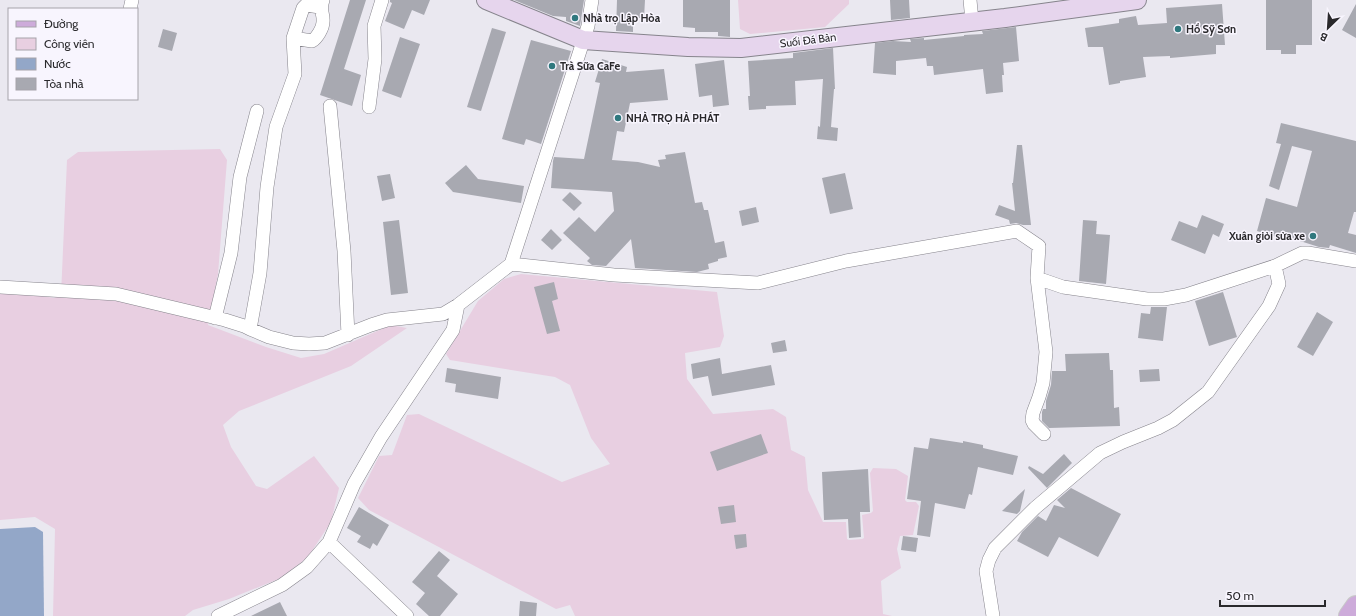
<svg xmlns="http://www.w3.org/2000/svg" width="1356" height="616" font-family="Cabin,sans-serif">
<rect width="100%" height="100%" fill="#eae8f0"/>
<!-- green -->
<path fill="#e8cfe1" d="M738,0H849V4L825,27L750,34L740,29Z
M220,149L227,160L218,274L208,325L266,347L301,358L324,354L391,325L407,328L351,366L239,411L223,425L231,447L256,486L267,489L314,456L339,488L331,522L308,557L281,578L229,599L193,610L185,616H53L55,529L35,517L0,520V292L33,294L54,298L61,295L67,160L78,152Z
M521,274L717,292L724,336L720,347L685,353L687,379L713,414L773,409L786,417L791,450L805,457L808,490L823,522H846L847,539L849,540L862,539L864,538L862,515L871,513L873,511L870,473L873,468L896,469L908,476L905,500L907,502H916L919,506L913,535L900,536L897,549L901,568L881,581L883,614L892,616H575L570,605L556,609L369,510L358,498L379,456L392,455L407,415L419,414L562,482L610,464L591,438L570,385L555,377L450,360L446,354L478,301L504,279Z"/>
<!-- water -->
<path fill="#93a7c8" d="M35,527L43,532L44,616H0V529Z"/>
<!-- building -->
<path fill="#a8a9b1" d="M350,0H366L344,69L361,75L352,106L320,95Z
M390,0H430L424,15L412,10L404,29L385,21L392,3L390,2Z
M514,0H584L580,26L566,21V17L553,16Z
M617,0H645L644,18H633V32L616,31Z
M683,0H730V37L718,36V32H695V28L683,27Z
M890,0H909L910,18L891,20Z
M1266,0H1312V45H1296V54H1281V50H1266Z
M1222,4L1225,45H1216V54L1170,58V56L1143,57L1146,77L1120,81V83L1109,85L1103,47H1088L1085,28L1119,23V19L1136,16L1138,25L1167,23L1166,8Z
M1356,4V38L1342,30Z
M1016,27L1019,61L1003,63L1004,75H1002L1003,92L986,94L983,69L934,75L933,66H927L926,58L896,61V75L873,73L875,43L893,41L911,42L910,39L924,38V40L964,36V35L983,34L982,31Z
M492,28L506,32L481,111L467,107Z
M163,29L177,33L172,51L158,47Z
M400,37L420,44L401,98L382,91Z
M531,40L571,51L541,144L526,139L524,145L502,139Z
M833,48L835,89H834L831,127L838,128L837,141L817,139L818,126L820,127L823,79L795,81L796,105L766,106V109L749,110L748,96H750L748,61L793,58V53Z
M602,59L627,67L626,72L664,69L668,100L630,103L624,132L617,131L612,160L638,162L660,167L658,160L666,159L665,155L685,152L695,203L702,202L704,210H708L715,243L724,241L727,257L718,259V261L708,264L709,269L697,272L635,268L631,239L606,266L592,265L587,261L590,258L563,233L579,217L595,232L614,211L612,192L551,188L553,161L554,157L584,159L600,83L595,82Z
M724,60L729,105L713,107L712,95L699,97L695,64Z
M1281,123L1356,141V212H1354L1348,233L1356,235V253L1330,245L1329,248L1319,247L1281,235L1280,238L1257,231L1266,198L1297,207L1312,151L1292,146L1279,190L1269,186L1281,144L1276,143Z
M1017,145H1022L1031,225H1023L1016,223L1010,224L1009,220L995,215L999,205L1015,211L1012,183H1013Z
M466,165L478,179L524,186L521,203L453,192L445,183Z
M845,173L853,209L830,214L822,178Z
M390,174L395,198L382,201L377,176Z
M570,192L582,203L574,211L562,200Z
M756,207L759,222L742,226L739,211Z
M1202,215L1224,224L1219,237L1213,234L1205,254L1171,240L1179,221L1197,228Z
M399,220L408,293L391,295L383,222Z
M1083,220L1097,221L1096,234L1110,235L1106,284L1079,281Z
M551,229L562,240L552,250L541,240Z
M554,282L558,299L552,301L560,331L547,334L534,287Z
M1223,292L1237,337L1209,346L1195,301Z
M1151,307H1167L1163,341L1138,338L1141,313L1150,314Z
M1317,312L1333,322L1313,356L1297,347Z
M785,340L787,351L773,353L771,343Z
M1109,353L1110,370H1113L1114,408L1119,407L1120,426L1049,428L1042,421V412L1043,409H1046V401L1051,385L1052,371H1066L1065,354Z
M720,358L722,374L771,365L775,385L712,396L708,376L693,379L691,364Z
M447,368L501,377L498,399L455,392L456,384L445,382Z
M1159,369L1160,381L1140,382L1139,370Z
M761,434L768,453L717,471L710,452Z
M930,438L963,443V441L983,445V448L1018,456L1013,475L978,467L972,495L969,494L965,509L935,503L930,537L917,535L921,501L907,499L914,447L928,449Z
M1064,454L1072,463L1047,488L1028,468L1029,466L1043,474Z
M868,469L870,512H860L861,537L849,538L848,519L824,520L822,472Z
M1071,488L1121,514L1098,557L1059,537L1048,557L1017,541L1022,532L1038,516L1046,521L1054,505L1065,508L1057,500Z
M1025,489L1020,511L1017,514L1002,511Z
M734,505L736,522L721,524L718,507Z
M359,507L389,525L377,546L373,543L370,549L357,542L361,536L347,528Z
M746,534L747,547L736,549L734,535Z
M903,536L918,538L916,552L901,550Z
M439,551L450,560L437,576L458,594L440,616H429L416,604L425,593L412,582Z
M520,601L537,603L536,616H519Z
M280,602L287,616H251Z"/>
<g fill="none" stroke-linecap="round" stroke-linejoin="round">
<defs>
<path id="street" d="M970,0L972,21
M130,9L132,0
M293,38L312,41C317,38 323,28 323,22C324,13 319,11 323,0
M330,106L344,251L348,335
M369,107L375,59L374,26L382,0
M511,264L614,275L758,283L846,261L1017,231L1039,246L1037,278L1063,287L1147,299H1164L1186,295L1275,266L1302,253H1308L1356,261
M1037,278L1046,352L1043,383L1039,397L1033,413L1032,420L1034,424L1044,434
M0,287L116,294L225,320L244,326L250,329L269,337L293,343L309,344L325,343L371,325L387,320L443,314L458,305
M215,318L231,253L240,177L257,111
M250,329L260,273L267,187L276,127L295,74L293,38L303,8L306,5L320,7
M329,542L407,616
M218,616L282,585L307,567L329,542L354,484L381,437L453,330L458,305L511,264L588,26L592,0
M993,616L986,571L989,560L995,548L1035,508L1100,453L1123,442L1158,428L1173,420L1208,392L1269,306L1279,284L1275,266"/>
<path id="secondary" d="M486,0L583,40L688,47L741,48L1005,18L1137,0"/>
<path id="primary" d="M1349,616L1356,606"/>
</defs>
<!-- street casing -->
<use href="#street" stroke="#86848c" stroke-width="14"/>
<!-- secondary casing -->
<use href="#secondary" stroke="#86848c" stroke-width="20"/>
<!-- primary casing -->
<use href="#primary" stroke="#c8c7c8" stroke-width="22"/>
<!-- street -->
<use href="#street" stroke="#fff" stroke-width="13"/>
<!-- secondary -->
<use href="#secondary" stroke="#e6d5ed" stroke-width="18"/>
<!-- primary -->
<use href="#primary" stroke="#cdabda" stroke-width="20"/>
</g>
<!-- markers -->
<g fill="#2f787e" stroke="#f8f5fe" stroke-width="1.5">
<circle cx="575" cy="18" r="4"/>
<circle cx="1178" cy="29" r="4"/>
<circle cx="552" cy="66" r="4"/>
<circle cx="618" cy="118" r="4"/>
<circle cx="1313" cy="236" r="4"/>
</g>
<g text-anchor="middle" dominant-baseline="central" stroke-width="3" stroke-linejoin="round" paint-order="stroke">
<!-- poi labels -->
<g font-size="11" font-weight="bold" fill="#2a292c" stroke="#f8f5fe" text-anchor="start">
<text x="583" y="18">Nhà trọ Lập Hòa</text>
<text x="1186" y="29">Hồ Sỹ Sơn</text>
<text x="560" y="66">Trà Sữa CaFe</text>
<text x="626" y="118">NHÀ TRỌ HÀ PHÁT</text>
<text x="1305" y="236" text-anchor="end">Xuân giỏi sửa xe</text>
</g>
<!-- street labels -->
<g font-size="11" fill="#2a292c" stroke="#f8f5fe">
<text transform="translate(808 40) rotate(-7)">Suối Đá Bàn</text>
</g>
</g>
<!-- legend -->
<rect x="8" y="8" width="130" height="92" fill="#f8f5fe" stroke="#a6a3aa"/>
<rect x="16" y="21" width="20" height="6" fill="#cdabda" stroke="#a6a3aa"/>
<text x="44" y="28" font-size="12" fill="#2a292c">Đường</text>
<rect x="16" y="38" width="20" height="12" fill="#e8cfe1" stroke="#a6a3aa"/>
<text x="44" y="48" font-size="12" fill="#2a292c">Công viên</text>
<rect x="16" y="58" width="20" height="12" fill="#93a7c8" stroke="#a6a3aa"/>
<text x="44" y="68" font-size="12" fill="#2a292c">Nước</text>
<rect x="16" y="78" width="20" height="12" fill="#a8a9b1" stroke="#a6a3aa"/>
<text x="44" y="88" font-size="12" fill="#2a292c">Tòa nhà</text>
<!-- north arrow -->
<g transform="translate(1328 28) rotate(205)" stroke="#f8f5fe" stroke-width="3" paint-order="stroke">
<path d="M0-3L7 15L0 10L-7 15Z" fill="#2a292c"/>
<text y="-6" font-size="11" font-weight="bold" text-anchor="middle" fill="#2a292c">B</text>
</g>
<!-- scale -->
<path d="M1220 600v6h105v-6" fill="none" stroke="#2a292c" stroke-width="2"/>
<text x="1226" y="600" font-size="12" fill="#2a292c" stroke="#f8f5fe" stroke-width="3" paint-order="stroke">50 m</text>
</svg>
